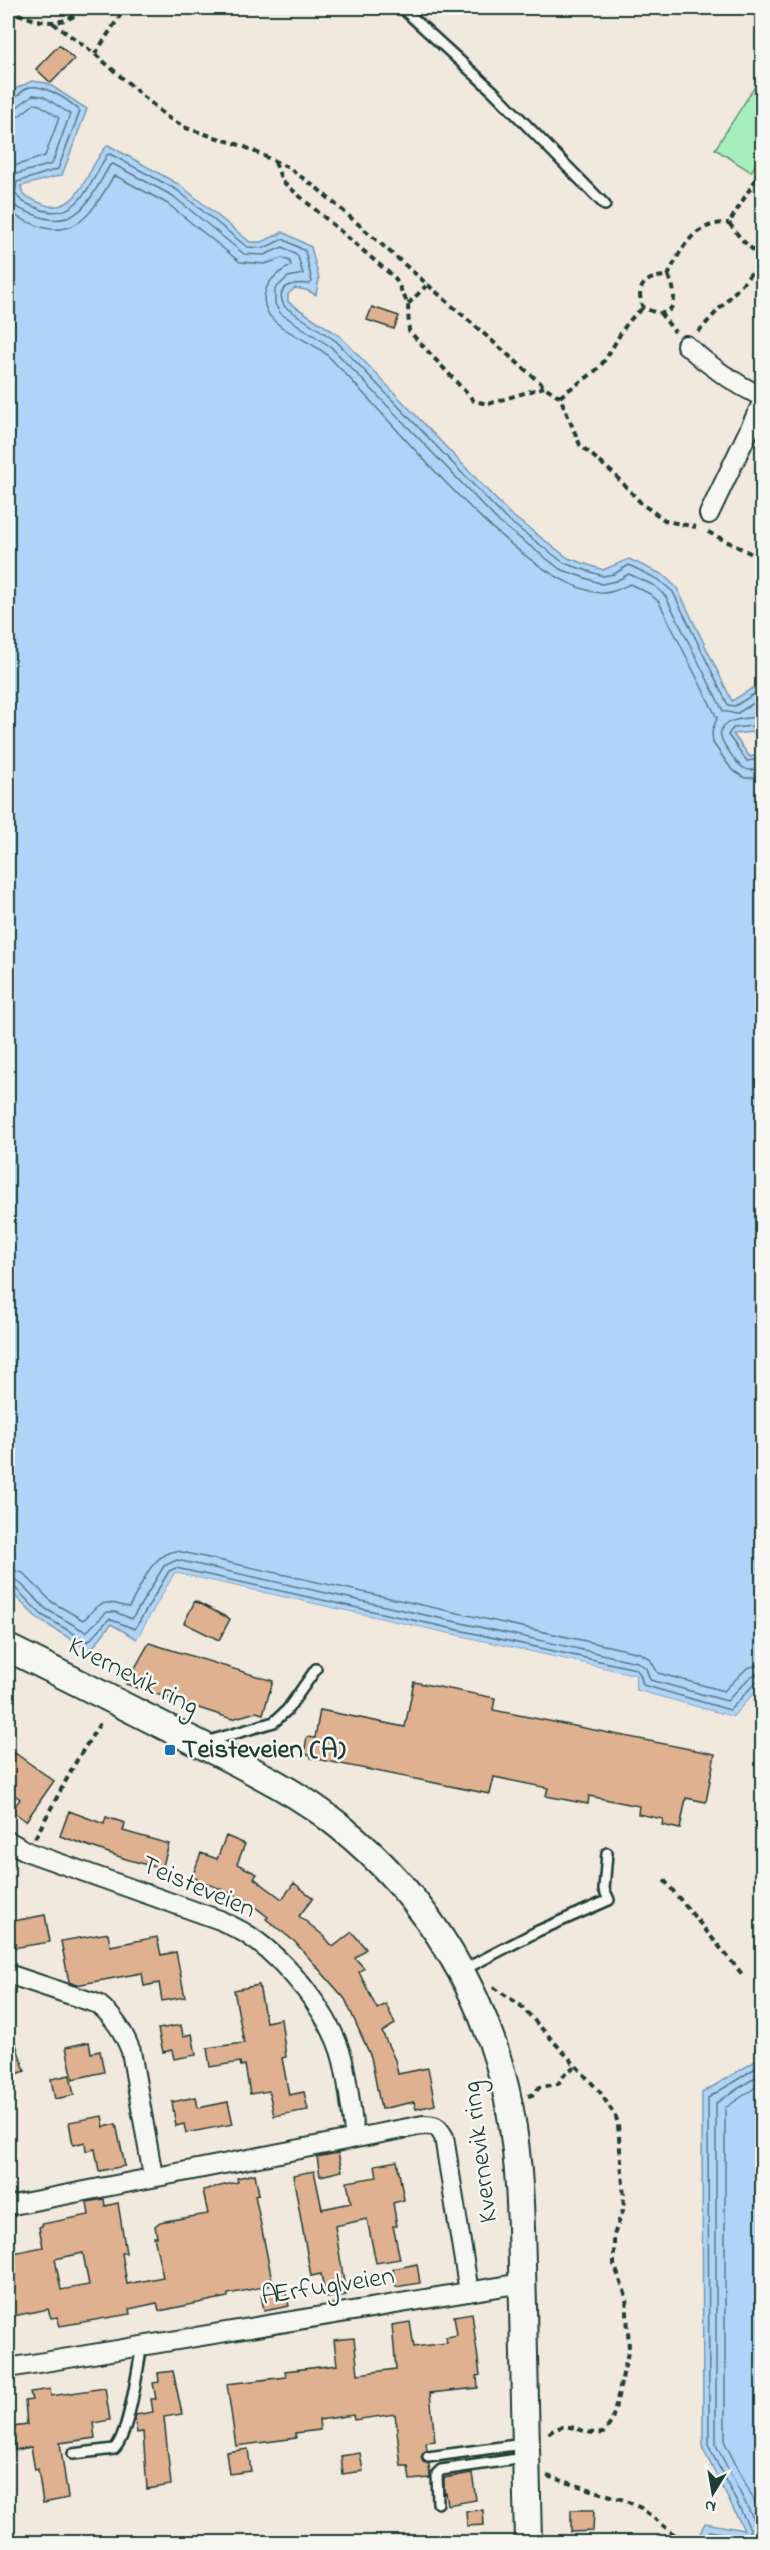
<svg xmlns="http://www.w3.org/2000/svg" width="770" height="2550" font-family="'Indie Flower',sans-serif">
<rect width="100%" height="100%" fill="#f1e8de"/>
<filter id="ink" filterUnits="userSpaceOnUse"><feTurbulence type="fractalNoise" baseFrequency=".0167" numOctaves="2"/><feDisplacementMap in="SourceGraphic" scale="12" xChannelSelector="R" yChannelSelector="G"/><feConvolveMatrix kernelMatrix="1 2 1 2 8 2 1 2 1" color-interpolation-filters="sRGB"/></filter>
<g filter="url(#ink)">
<!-- green -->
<path fill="#a6efbc" stroke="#629678" stroke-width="1.5" d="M757,83L762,87V155L751,172L715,149Z"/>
<!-- water -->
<path fill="#afd4f8" stroke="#7598aa" stroke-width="1.5" d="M32,81L47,83L87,109L62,175L21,186L23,195C32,199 41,204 49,206C82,211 88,163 108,145L180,185L250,242H262L283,232L311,247L319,279L316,295L306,290L295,288L288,294V302L340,336L510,514L568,558L603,570L629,559L663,575L677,588L732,701L756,686L762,692V731L733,734L750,757L762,753V1679L760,1687L733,1717L635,1690V1675L175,1573L137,1639L111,1624L90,1651L38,1619L8,1589V100L17,88Z
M762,2057V2542H696L705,2523L744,2530L703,2449L702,2093Z"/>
<!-- pier -->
<path fill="#f1e8de" d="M175,1573L635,1675V1690L733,1717L760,1687L762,1679V1688L733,1720L634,1692L632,1678L176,1577L140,1640L137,1639Z"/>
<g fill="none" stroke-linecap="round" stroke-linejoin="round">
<!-- shore -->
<path stroke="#597982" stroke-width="1.5" d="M8,102C16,101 19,92 27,88C42,82 70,101 80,111L58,169L17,182L15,192C19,202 28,204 37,208C77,225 90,183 107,155L110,154L177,190L247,247L264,248L283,239L305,251L312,282L309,284C293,282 273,286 285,307L336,341L505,518L564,563L603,576L614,574L629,565L659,580L673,592L728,705L735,706L754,694L762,696
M8,109L17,107L33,95L43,96L70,114L52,164L16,174L8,183
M8,118L19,116L34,104L40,105L59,118L45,156L8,168
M8,195C12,207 22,210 33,214C78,234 91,197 110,165L113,164L173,196L244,254L264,255L283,247L298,256L303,274L288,277L275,289V304L280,313L331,347L500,523L560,569L602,584L616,581L629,574L655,586L666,597L723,711L736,714L754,703H762
M8,211C15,217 24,220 33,224C77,243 94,209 113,177L116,176L168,204L240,262L265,264L282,258L290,261L291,266C272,274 257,292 268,313C278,331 312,341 327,355C390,416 516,582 600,593C611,594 621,588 630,584L650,594L659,602L717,718L712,731L713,743L732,770L745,778L762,777
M762,717C741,718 705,720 728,750C732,756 737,765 744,768C750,772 756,769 762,767
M762,725L733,728L728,735L747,761L762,759
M8,1569L23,1573L52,1602L83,1620C88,1617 90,1613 94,1609C106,1598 117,1605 129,1607C141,1588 151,1552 177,1551L640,1653L650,1659L658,1673L724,1691L747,1668L762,1664
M8,1578L18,1581L46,1609L86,1632L107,1612H115L132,1619L164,1566L177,1560L637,1662L646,1668L650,1680L727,1701L751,1676L762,1673
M8,1585L14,1587L42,1615L88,1642L109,1619L135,1629L169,1571L176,1568L636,1669L640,1674L643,1685L730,1710L756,1682L762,1681
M762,2083L725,2108V2443L762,2516
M703,2542L709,2531L742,2536L748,2534L750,2529L709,2447L708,2098L762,2064
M748,2542L756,2534V2524L716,2445V2103L762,2073"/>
</g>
<!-- building -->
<path fill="#dfb190" stroke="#1f3d34" stroke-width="1.5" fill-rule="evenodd" d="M59,45L74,59L51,83L36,69Z
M372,307L399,316L394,329L367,320Z
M195,1601L230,1619L219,1640L184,1623Z
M149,1643L273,1681L263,1714L256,1712L232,1719L126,1684Z
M414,1682L495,1698L493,1710L715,1754L706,1802L686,1798L680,1829L662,1825L663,1819L638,1814L639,1806L589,1796L588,1804L546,1796L548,1788L494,1777L490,1794L311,1758V1755L304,1754L307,1737L315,1738L320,1710L405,1727Z
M15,1753L54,1781L26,1821L12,1811L20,1799L8,1790V1764Z
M69,1811L104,1824L106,1817L125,1823L123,1831L169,1844L162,1869L126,1859L60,1836Z
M226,1836L245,1844L237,1864L257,1874L254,1878L282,1899L294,1883L313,1898L299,1916L324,1936L333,1947L352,1932L366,1949L355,1958L364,1968L359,1972L377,2009L386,2004L395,2024L382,2032L395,2060L398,2074L428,2068L435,2105L416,2109L414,2102L381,2109L371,2057L345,1999L295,1942L266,1919L268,1917L246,1900L192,1877L201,1853L217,1859Z
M45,1915L50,1942L13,1948L8,1922Z
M108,1933L110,1946L157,1937L161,1955L176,1952L185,1997L162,2001L159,1983L144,1986L142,1973L76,1985L69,1982L61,1941Z
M259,1985L266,2022L281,2019L286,2057L282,2058L289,2095L304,2092L308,2110L274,2116L269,2091L250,2094L245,2065L241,2066L240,2062L210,2067L207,2048L244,2043L234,1990Z
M181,2025L183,2036L192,2034L196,2055L174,2059L172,2050L163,2052L158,2029Z
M10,2027L25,2071L8,2077V2028Z
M89,2042L91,2053L100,2051L104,2072L73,2079L66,2047Z
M70,2075L74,2095L55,2099L51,2079Z
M196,2097L198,2108L228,2102L233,2124L186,2133L184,2124L176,2126L172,2102Z
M102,2116L104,2127L116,2124L125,2166L99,2171L95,2149L86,2151L85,2142L73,2145L69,2122Z
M338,2153L342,2171L320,2176L317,2157Z
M397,2161L404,2200L393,2203L397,2226H393L400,2259L376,2263L367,2219L335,2226L346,2295L326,2298L321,2274L311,2276L293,2175L314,2171L322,2209L351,2203L347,2182L377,2177L375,2165Z
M255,2174L259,2194L255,2195L273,2285L228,2294V2297L159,2311L157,2303L129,2309L130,2314L60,2326L57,2317L51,2318L48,2309L8,2317V2254L43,2247L39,2227L42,2226V2224L89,2215L87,2202L104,2199L105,2206L118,2203L126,2253H122L127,2284L163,2277L154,2237H157L155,2226L160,2222L208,2214L203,2190L238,2182L237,2178ZM83,2253L89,2285L61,2290L55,2259Z
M417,2264L420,2283L396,2287L393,2269Z
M285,2289L289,2306L264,2311L261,2294Z
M472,2313L480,2375L477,2376L478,2388L430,2393L435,2441L426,2442L427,2450L421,2457L423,2462L429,2464L430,2478L410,2480L408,2466H401L395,2414L354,2420L353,2415L319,2420L320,2430L295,2433L296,2438L236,2446L227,2384L286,2377L285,2371L337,2365L334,2340L354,2338L358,2374L396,2369L392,2325L410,2322L414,2347L447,2343L446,2337L457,2335L454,2316Z
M173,2371L182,2414L164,2417L171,2485L147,2489L143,2432L137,2433L135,2418L136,2415L153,2412L151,2399H156L153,2383L159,2382L158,2373Z
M105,2388L110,2420L93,2423L95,2438L60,2443L68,2498L43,2503L38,2469L35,2470L31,2447L15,2450L12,2427L27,2425L25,2401L32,2400L30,2392L50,2389L51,2396Z
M248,2449L251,2471L229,2474L226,2452Z
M360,2453L363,2471L343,2474L341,2456Z
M472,2473L476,2500L448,2505L446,2493L444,2494V2478Z
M483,2510L484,2525L467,2526L466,2511Z
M571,2510H594L593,2531L571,2532Z"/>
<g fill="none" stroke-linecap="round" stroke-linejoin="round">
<defs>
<path id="service" d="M402,8L494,92L605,205
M210,1747L216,1739L274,1722L287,1710L316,1669
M463,1970L538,1931L609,1900L604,1889L607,1853
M73,2454L114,2449C129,2436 138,2366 142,2345
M428,2457L523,2444
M438,2503L437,2474L441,2470L524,2458"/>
<path id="minor" d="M686,345C710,367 734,383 762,397
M709,514L762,403
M8,1841L28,1852L220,1920C229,1925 239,1929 248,1935C287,1961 332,2015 343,2061C349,2086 351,2112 355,2138
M8,1974L98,2004C114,2017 123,2031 131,2051L153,2176
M8,2206L423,2125C435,2125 438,2126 444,2137L469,2292
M8,2368L522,2283"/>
<path id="secondary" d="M8,1648C70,1678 132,1710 194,1741C243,1766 295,1790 338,1825C428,1897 489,1997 510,2110C522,2174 521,2241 523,2306C524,2385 527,2464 528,2542"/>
</defs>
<!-- service casing -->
<use href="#service" stroke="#1f3d34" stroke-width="14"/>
<!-- minor casing -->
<use href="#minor" stroke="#1f3d34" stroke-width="22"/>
<!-- secondary casing -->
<use href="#secondary" stroke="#1f3d34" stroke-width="30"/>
<!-- path -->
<path stroke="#1f3d34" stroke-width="4" stroke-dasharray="6 4.5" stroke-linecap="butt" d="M8,10C35,21 60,31 85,8
M53,23L95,54L167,117L186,128L243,146L289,168L318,189L545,387L560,397L580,445L614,474L642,504L666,521L696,527
M95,54L125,8
M275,162L282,181L395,278L408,304L409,331L474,401L488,404L544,387
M762,258L741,239L729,223L762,169
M668,276C675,285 679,312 662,313C656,314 648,309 643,308C634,285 647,276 668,276C681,248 694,222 729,223
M408,304L426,286
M660,313L675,332
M698,332L745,281L762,259
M560,397C574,384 593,377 604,361C619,340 621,325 643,308
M708,532L762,559
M35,1838L77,1760L102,1720
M664,1880L742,1974
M493,1987L520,2005L600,2092L616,2117L618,2125L624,2197L623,2210L614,2235V2264L626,2296L629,2348L615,2409L611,2423L603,2433C579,2436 568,2415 546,2436
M528,2096L532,2095L540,2087L558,2084L565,2074L575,2066
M547,2476L624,2500L641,2508L684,2542"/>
<!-- service -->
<use href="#service" stroke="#f6f6f2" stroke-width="9"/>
<!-- minor -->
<use href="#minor" stroke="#f6f6f2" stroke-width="18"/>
<!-- secondary -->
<use href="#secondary" stroke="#f6f6f2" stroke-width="26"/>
</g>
</g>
<!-- markers -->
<rect fill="#1f6fb2" stroke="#f6f6f2" stroke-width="2" x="164" y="1744" width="12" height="12" rx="3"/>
<g text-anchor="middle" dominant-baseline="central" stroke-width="5" stroke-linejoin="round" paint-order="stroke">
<!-- street labels -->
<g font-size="27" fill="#1f3d34" stroke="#f6f6f2">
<text transform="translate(133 1677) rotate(27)">Kvernevik ring</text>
<text transform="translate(198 1888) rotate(23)">Teisteveien</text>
<text transform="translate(481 2152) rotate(-97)">Kvernevik ring</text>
<text transform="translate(328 2287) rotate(-9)">Ærfuglveien</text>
</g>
<!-- poi labels -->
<g font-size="27" font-weight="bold" fill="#1f3d34" stroke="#f6f6f2" text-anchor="start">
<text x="182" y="1750">Teisteveien (A)</text>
</g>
</g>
<!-- margin -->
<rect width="770" height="2550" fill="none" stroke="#f6f6f2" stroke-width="30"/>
<rect x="15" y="15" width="740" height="2520" fill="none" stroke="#1f3d34" stroke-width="2" filter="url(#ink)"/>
<!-- north arrow -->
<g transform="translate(713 2493) rotate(191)" stroke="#f6f6f2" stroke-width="4.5" paint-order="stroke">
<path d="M0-4.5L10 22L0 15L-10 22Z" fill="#1f3d34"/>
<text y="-9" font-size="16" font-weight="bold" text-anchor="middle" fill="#1f3d34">N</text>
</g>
</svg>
